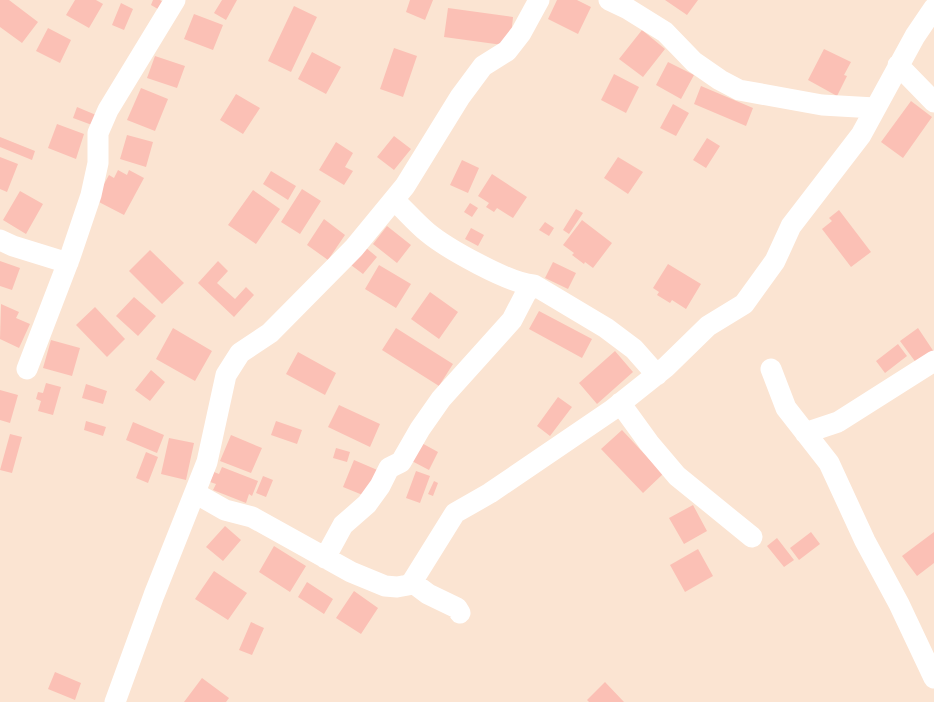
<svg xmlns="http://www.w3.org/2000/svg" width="934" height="702" font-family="'Sofia Sans Condensed',sans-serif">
<rect width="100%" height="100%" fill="#fbe4d2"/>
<!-- building -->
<path fill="#fbc0b5" d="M0,0H9L38,22L22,43L0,27Z
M75,0H96L103,4L89,28L66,15Z
M153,0H160L167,5L163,12L151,5Z
M222,0H237L226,20L214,13Z
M410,0H433L425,20L406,12Z
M557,0H577L591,7L578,34L548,19Z
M665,0H698L687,15Z
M121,3L133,9L124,30L112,25Z
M294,6L317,17L291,72L268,61Z
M448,8L513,17L510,46L444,37Z
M194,14L223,25L213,50L184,39Z
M48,28L71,40L60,63L36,51Z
M642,30L665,49L643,77L619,59Z
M394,48L417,56L403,97L380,89Z
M824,49L851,62L844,75L847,76L837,96L808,80Z
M312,52L341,67L326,94L298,79Z
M155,56L185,66L177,88L147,78Z
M668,62L694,75L681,99L656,85Z
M614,74L639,87L626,113L601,100Z
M701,86L753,108L746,126L694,104Z
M141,88L168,99L155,131L127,120Z
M236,94L260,108L243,134L220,120Z
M911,101L932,117L903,158L881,142Z
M673,104L689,113L676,136L660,128Z
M77,107L96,115L92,125L73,118Z
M57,124L84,134L76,159L48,148Z
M127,135L153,142L146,167L120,159Z
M394,136L411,149L394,170L377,157Z
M0,137L35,151L32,160L0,147Z
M707,138L720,146L706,168L693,160Z
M336,142L353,153L345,167L353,171L344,185L319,170Z
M0,157L18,164L7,192L0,189Z
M618,157L643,172L628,194L604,178Z
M462,160L479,168L468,193L450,185Z
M118,170L127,175L129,170L144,178L124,215L95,200L109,175L114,178Z
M271,171L296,186L288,200L263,184Z
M492,174L527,197L513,218L497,208L494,212L486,207L489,203L478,196Z
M302,189L321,201L300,234L281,222Z
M253,190L280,209L256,244L228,225Z
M20,191L43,204L26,234L3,220Z
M470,203L478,208L472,217L464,212Z
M576,209L583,213L569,234L563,230Z
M839,210L871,252L851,267L822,229L832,221L829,218Z
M324,219L345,235L328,260L307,245Z
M582,220L612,243L593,268L585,262L584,264L572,255L574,253L563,245Z
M545,222L554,228L549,236L539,230Z
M387,226L411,245L397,263L373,244Z
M471,228L484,235L478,246L465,239Z
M365,247L377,257L363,274L351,265Z
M150,250L184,283L162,304L129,271Z
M0,261L20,268L12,290L0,286Z
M218,261L228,271L217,283L235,299L246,287L254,295L234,317L198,283Z
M553,262L576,273L568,289L545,278Z
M668,264L701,284L686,309L672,300L670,303L657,295L659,292L653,288Z
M379,265L411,284L396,308L365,289Z
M430,292L458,312L439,339L411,319Z
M134,297L156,316L138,336L116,316Z
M1,304L19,312L16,318L30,324L19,348L0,339Z
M95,307L125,339L107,357L76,325Z
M539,311L592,339L582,358L529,329Z
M173,328L212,351L195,381L156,359Z
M396,328L453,364L439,386L382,350Z
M918,328L934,352L917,364L900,341Z
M51,340L80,348L72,376L43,368Z
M898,344L907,356L885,373L876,361Z
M615,351L633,372L597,404L579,383Z
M298,352L336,373L325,395L286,374Z
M151,370L165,382L150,401L135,390Z
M46,383L61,387L53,415L38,411L41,401L36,399L38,392L43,393Z
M86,384L107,391L103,404L82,398Z
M0,390L18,395L10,423L0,420Z
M558,397L572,407L550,436L537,426Z
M339,405L380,424L370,447L328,427Z
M86,421L106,427L103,436L84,430Z
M276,421L302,430L297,444L271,435Z
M133,422L164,435L157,453L126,440Z
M622,430L663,474L643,493L601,449Z
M10,434L22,437L12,473L0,470Z
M231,435L262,448L251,473L220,461Z
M169,438L194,443L186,480L161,474Z
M418,441L438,452L429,470L408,459Z
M336,448L350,452L347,462L333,458Z
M146,452L158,457L148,483L136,478Z
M354,460L382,472L370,498L343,487Z
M222,467L258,481L252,496L249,494L246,503L213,490L216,484L210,482L214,472L219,474Z
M416,471L430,476L420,503L406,498Z
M263,476L273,480L266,497L256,493Z
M434,481L438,483L433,496L428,494Z
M693,505L707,531L684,544L669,518Z
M225,526L241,540L223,561L206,547Z
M811,532L820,544L799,560L790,548Z
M934,532V563L917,576L902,556Z
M777,538L794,560L784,567L767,546Z
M274,546L306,566L290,592L259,572Z
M698,549L713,576L685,592L670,565Z
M214,571L247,593L228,620L195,599Z
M307,582L333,599L324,614L298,597Z
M354,591L378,608L361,634L336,618Z
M251,622L264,628L252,655L239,650Z
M55,672L81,683L75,700L48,689Z
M202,678L229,698L226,702H184Z
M605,682L624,702H589L587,700Z"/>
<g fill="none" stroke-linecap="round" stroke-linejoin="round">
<!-- minor -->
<path stroke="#fff" stroke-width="21" d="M609,0L628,9L665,32L694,62L720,80L739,90L822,105L875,108
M898,65L934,102
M394,200C405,210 415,222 427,232C446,248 510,284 534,285L606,328L634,349L657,375
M0,240L13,246L68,263
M27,369L70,257L91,195L98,163V133L108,110L175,0
M771,369L786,408L829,463L865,541L899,604L934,678
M620,403L649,443L677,476L752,537
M805,433L838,422L934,361
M195,493L225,510L252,517L351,572L385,586L397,587L408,585L412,582
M325,558L343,525L367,504L380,486L389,468L401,462L420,429L441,399L512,320L526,293L534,285
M460,613L457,608L428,594L412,582L455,513L490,493L612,410L666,367L708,326L744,304L775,261L791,226L861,135L915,36L934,8
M115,702L154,595L207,462L226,375L240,353L270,333L354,248L405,186L460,97L483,66L507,51L521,33L539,0"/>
</g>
</svg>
